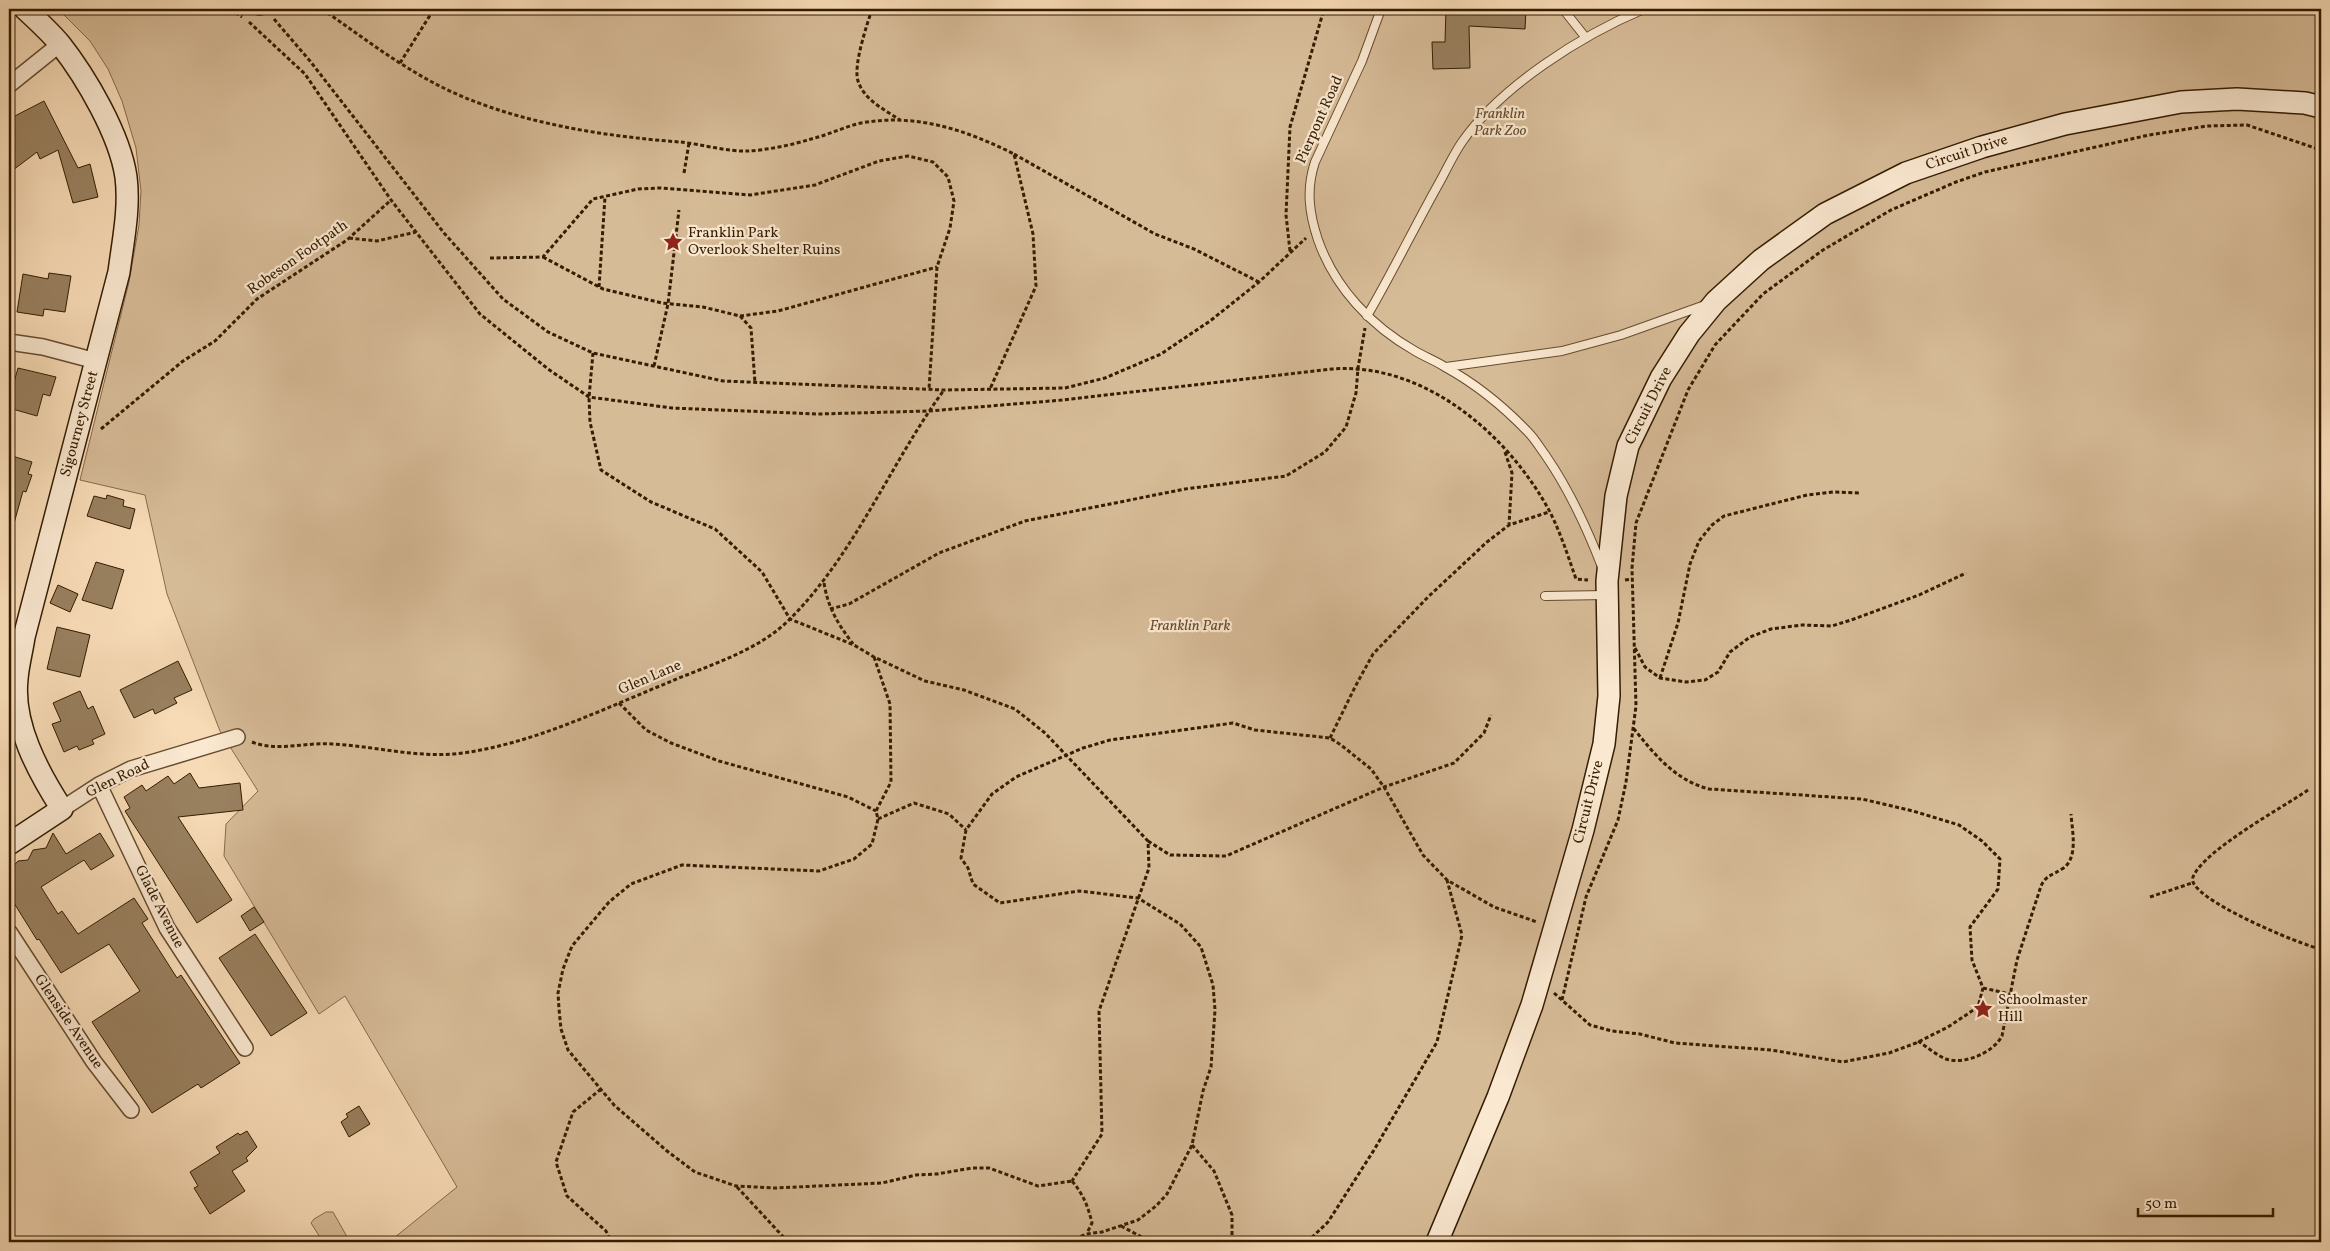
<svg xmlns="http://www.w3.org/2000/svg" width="2330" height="1251" font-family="Vollkorn,serif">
<rect width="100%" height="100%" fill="#f7dbb6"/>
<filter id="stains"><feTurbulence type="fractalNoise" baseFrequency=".004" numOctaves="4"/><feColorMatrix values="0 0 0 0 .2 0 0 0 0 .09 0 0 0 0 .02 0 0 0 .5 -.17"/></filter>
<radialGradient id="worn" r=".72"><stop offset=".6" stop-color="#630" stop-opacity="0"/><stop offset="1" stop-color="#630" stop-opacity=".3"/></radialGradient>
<!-- green -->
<path fill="#d6bb97" stroke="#856c4c" d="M58,9H2321V1242H389L457,1187L345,996L319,1014L224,856L226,824L258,791L220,731L167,594L145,495L80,480L129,282L139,225L141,191L136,148L122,101L108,69L90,41Z
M326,1212H333L350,1242H323L311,1223L314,1219Z"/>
<!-- building -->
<path fill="#99805f" stroke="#341d00" d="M1446,9H1526L1525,29L1469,26L1470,68L1433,69L1432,42H1445Z
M44,101L78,168L90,164L98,197L73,203L58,150L40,159L37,152L9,173V119Z
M49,273L71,276L65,312L44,309L43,316L17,312L23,274L48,279Z
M18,368L56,377L50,396L43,394L37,416L9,408V381L14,382Z
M9,455L32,462L28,474L32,475L26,492L23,491L13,527L9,526Z
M107,495L124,500L123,506L135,509L130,529L87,516L94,496L106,499Z
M96,562L124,570L112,609L82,600Z
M58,585L78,594L70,612L50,603Z
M57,627L90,635L80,677L47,669Z
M178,661L192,690L174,698L177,703L155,714L153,709L134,718L120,690Z
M80,691L88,709L93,706L105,734L92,740L94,744L79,750L77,746L64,752L52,724L61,721L53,703Z
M190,773L199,788L240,783L243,810L178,817L232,900L197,923L125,811L130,808L124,797L142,785L146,791L168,776L174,784Z
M53,833L66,854L100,833L114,856L91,870L84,860L41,887L58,914L62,911L78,934L134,898L148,919L142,923L177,978L181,975L240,1063L201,1088L198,1084L152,1113L92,1022L140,991L109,944L61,973L39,939L37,940L9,895V871L18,861L28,860L33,850L46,848Z
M254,907L264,922L250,931L241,916Z
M255,934L307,1013L271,1036L219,958Z
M359,1106L370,1124L349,1137L341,1122L348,1117L346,1114Z
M247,1131L257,1147L246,1158L248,1161L232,1171L245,1191L210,1214L194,1188L198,1186L190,1172L220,1153L216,1147L238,1133L240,1135Z"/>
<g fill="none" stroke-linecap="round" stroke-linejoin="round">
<defs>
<path id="lane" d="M252,9L259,11L269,9
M1381,9L1362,61L1315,162C1306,189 1309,213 1318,240C1335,288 1371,326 1415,351C1425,357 1436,361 1445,367C1476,384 1504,407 1528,432C1535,439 1540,448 1546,456C1570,491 1587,528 1602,567
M1563,9L1586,38
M1367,316C1392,273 1414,228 1438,185C1446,171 1453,155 1462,142C1501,86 1582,35 1644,9
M1446,367L1562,351L1621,335L1705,305
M1545,596L1606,595"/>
<path id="street" d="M9,85L60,44
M9,342L43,347L96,361
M99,785L167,928L245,1048
M62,809L99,785L131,769L237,737
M9,932L94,1062L131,1110"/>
<path id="secondary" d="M9,844L62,809C38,772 12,724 17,679C18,665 22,651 24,637L119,272C123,241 130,208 126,177C120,135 86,77 60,44C50,32 37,20 25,9
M1437,1242L1498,1097L1532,1005L1583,830L1604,744L1609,696L1607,581L1616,496L1628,446L1661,378L1689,334L1716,301L1761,260L1825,214L1906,173L1982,147L2065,124L2181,102L2237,99L2305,103L2321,107"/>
</defs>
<!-- lane casing -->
<use href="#lane" stroke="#654c2e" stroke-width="10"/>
<!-- street casing -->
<use href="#street" stroke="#654c2e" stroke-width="18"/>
<!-- secondary casing -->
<use href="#secondary" stroke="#341d00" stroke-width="24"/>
<!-- path -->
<path stroke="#341d00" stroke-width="3" stroke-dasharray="4 2.5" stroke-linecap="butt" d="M230,9L242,17
M322,9C358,34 393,61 432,82C504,121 599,136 680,142C701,144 728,152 748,151C767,150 792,145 811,139C828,135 844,127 861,123C916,113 966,130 1014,154L1033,234L1036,286L990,389
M872,9C867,25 853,65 858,81C864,100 885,110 900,120
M274,19L310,61L444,233L503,299L548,332L593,353L723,381L944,390L1065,388L1105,378L1161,354L1210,321L1259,282L1306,238
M249,22L305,74L391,200L480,314L548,369L589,397L672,408L818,414L929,411L1063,400L1332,369C1424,362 1508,434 1550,512C1561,534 1568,556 1576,579L1588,580
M400,63L434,9
M1014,154L1155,234L1194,249L1259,282
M684,173L689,143
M349,238L377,241L416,232
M1290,251L1286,215L1290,127L1324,9
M543,257L603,289L662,303L703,307L740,316L751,328L755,383
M490,258L543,257L593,199L638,189L660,188L750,195L815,185L879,161L908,156L933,162L948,177L954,201L950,228L937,267L929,389
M599,287L605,197
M740,316L778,311L937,267
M593,353L589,397L590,422L601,470L651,502L715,529L762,572L790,619L854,645L874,657L925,681L964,690L1015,709L1045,733L1148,841L1149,868L1099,1011L1102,1134L1072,1181
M654,366L668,304L679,210
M101,429L183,361L215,341L257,299L347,240L391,200
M1505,452L1512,473L1509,525
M1625,580L1632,579
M824,583C828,608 838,624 853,644
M830,609L849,604L939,553L1025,521L1185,489L1286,476L1325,452L1346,427L1356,393L1358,368L1365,328
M1635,648L1645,667L1660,678L1686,682L1705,680L1718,672L1730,652L1750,637L1771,629L1802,625L1832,626L1854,619L1919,595L1966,573
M874,657L890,704L891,782L876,811L878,819L872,844L854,859L819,871L682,865L631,884L609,902L572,946L563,969L558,993L559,1009L561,1029L568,1050L614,1105L667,1151L695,1172L736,1186L775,1188L882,1183L916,1175L937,1174L972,1168H989L1038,1186L1072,1181
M1660,678L1678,623L1690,564L1699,541L1712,525L1724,516L1807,495L1833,492L1861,493
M619,703L646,730L671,743L719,761L848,797L876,811
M1330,738L1355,687L1373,654L1428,597L1487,542L1509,525L1549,512
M252,742C277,752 305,742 332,744C375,746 419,759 463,753C534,743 601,710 667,683C709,665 759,651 791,618C856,552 890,464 944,390
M2308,790C2282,808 2204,850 2193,877C2184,897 2303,946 2321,949
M878,819L914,803L949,814L966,830
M1148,841L1170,855L1226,856L1384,787L1454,763L1484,733L1491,715
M2150,897L2192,883
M1983,988L2010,994
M1554,993L1590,1025L1612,1031L1640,1034L1675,1043L1771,1050L1843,1062L1889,1053L1916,1043L1948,1027L1978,1007L1983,988L1972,960L1970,927L1998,889L2000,859L1982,841L1959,825L1913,811L1862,799L1709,789C1675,780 1655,755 1634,729
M1562,1000L1586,897L1618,820L1626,782L1636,706L1632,568L1636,523L1688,390L1715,345L1763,294L1823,250L1891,210L1956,182L1985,172L2149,135L2207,126L2247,125L2321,150
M1918,1041C1927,1047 1936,1055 1946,1059C1964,1065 1993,1053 2002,1036L2017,960L2041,886C2046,875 2053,875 2062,869C2079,859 2072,830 2071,814
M601,1089L573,1112L556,1162L567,1196L606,1231L611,1242
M1192,1145L1214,1171L1232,1215V1241L1230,1242
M1072,1181C1083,1194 1088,1206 1092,1223L1087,1233
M737,1187L788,1242
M1121,1226L1151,1242
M1069,1242L1086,1234L1102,1232L1138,1220L1156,1206L1167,1194L1192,1145L1203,1091L1211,1067L1215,1010L1213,985L1201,947L1180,924L1138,898L1079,891L1000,903L973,884L968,868L961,858L966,830L992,794L1016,777L1083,748L1110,740L1233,723L1255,730L1330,738L1341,745L1371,769L1384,787L1423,855L1447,880L1494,907L1537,922
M1307,1242L1328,1222L1374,1150L1437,1042L1462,935L1447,880"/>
<!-- lane -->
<use href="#lane" stroke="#fae8d0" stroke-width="8"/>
<!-- street -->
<use href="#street" stroke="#fae8d0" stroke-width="15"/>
<!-- secondary -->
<use href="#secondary" stroke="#fae8d0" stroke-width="21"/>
</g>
<!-- icons -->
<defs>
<symbol id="sight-bare" viewBox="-9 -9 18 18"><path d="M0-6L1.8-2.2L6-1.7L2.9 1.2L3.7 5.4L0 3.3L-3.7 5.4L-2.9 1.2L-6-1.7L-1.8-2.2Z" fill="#8f2418" stroke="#fae8d0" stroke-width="2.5" paint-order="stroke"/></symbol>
</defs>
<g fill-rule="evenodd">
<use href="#sight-bare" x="659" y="228" width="28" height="28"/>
<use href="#sight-bare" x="1969" y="995" width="28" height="28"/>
</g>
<g text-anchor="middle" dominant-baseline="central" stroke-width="4.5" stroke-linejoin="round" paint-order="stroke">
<!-- park labels -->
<g font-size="15" font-style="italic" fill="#654c2d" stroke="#fae8d0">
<text x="1500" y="114">Franklin<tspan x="1500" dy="17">Park Zoo</tspan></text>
<text x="1190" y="626">Franklin Park</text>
</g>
<!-- street labels -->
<g font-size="15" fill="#341d00" stroke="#fae8d0">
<text transform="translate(1320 120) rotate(-66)">Pierpont Road</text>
<text transform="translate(1967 153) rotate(-18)">Circuit Drive</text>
<text transform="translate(298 258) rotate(-35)">Robeson Footpath</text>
<text transform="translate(1649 406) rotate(-63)">Circuit Drive</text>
<text transform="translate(80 424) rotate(-75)">Sigourney Street</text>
<text transform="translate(650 678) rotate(-23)">Glen Lane</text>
<text transform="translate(118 779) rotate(-26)">Glen Road</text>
<text transform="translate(1589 802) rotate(-76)">Circuit Drive</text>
<text transform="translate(159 907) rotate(63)">Glade Avenue</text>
<text transform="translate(68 1022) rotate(56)">Glenside Avenue</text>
</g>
<!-- poi labels -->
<g font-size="15" fill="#341d00" stroke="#fae8d0" text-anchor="start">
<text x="688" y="233">Franklin Park<tspan x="688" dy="17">Overlook Shelter Ruins</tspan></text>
<text x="1998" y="1000">Schoolmaster<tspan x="1998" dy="17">Hill</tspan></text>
</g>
</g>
<!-- margin -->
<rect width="2330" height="1251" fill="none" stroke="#f7dbb6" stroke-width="30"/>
<rect x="10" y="10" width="2310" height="1231" fill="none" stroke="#341d00" stroke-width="2.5"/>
<rect x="15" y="15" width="2300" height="1221" fill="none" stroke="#341d00"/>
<!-- scale -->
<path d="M2138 1208v8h135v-8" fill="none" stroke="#341d00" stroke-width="2.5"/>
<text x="2145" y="1208" font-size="15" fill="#341d00" stroke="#fae8d0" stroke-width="4" paint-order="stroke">50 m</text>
<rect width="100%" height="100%" filter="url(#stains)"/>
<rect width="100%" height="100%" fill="url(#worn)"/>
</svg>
